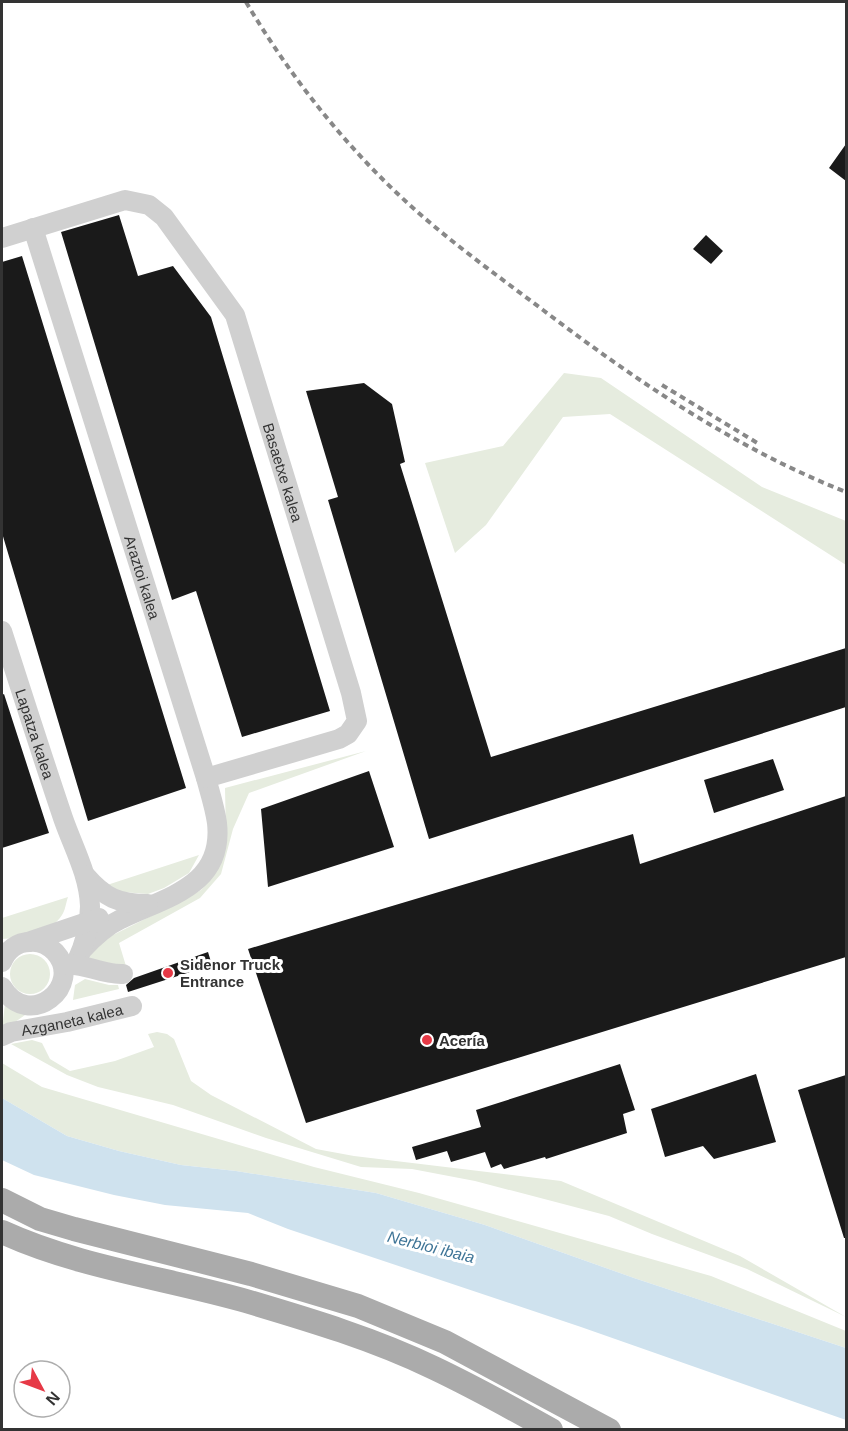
<svg xmlns="http://www.w3.org/2000/svg" width="848" height="1431" font-family="Helvetica,sans-serif">
<rect width="100%" height="100%" fill="#fff"/>
<!-- green -->
<path fill="#e6ecdf" d="M564,373L601,378L762,487L846,521V565L610,414L563,417L486,525L455,553L425,463L503,446Z
M366,751L249,793L233,829L221,874L200,898L119,943L126,966L87,959L103,940L185,899L201,890L214,875L226,836L225,788Z
M199,855L189,873L164,888L148,894L122,892L107,885Z
M68,897C66,903 65,911 62,915C51,933 20,938 2,939V918Z
M10 974a20 20 0 1 1 40 0a20 20 0 1 1-40 0Z
M85,979L109,985H118L119,989L73,1000L75,985Z
M5,1003L28,1013L2,1031Z
M157,1032L167,1034L174,1039L191,1081L211,1095L316,1149L354,1156L561,1181L740,1256L846,1317L747,1269L652,1234L609,1216L475,1181L412,1169L361,1167L266,1138L173,1105L98,1087L67,1075L11,1044L32,1040L42,1043L50,1059L70,1071L115,1061L154,1047L148,1034Z
M2,1063L42,1087L314,1167L419,1193L711,1276L846,1331V1348L634,1278L485,1225L376,1193L236,1171L181,1165L119,1151L67,1136L2,1098Z"/>
<!-- water -->
<path fill="#cfe2ee" d="M2,1098L67,1136L119,1151L181,1165L236,1171L376,1193L485,1225L634,1278L846,1348V1420L581,1327L288,1229L248,1213L165,1205L114,1195L34,1175L2,1160Z"/>
<!-- building -->
<path fill="#1a1a1a" d="M846,144V181L829,168Z
M119,215L138,276L173,266L211,317L330,711L242,737L196,591L172,600L61,232Z
M706,235L723,251L711,264L693,249Z
M22,256L186,788L88,821L2,533V262Z
M364,383L392,404L405,462L400,464L491,757L846,648V707L429,839L328,500L338,497L306,391Z
M4,694L49,833L2,848V695Z
M773,759L784,790L714,813L704,780Z
M369,771L394,847L268,887L261,809Z
M846,796V957L306,1123L248,949L633,834L640,864Z
M208,952L212,965L128,992L126,985L134,978Z
M620,1064L635,1110L623,1114L627,1133L546,1159L545,1157L504,1169L501,1164L491,1168L485,1152L451,1162L447,1151L416,1160L412,1147L481,1127L476,1110Z
M756,1074L776,1142L714,1159L703,1146L665,1157L651,1109Z
M846,1075V1238H844L798,1090Z"/>
<g fill="none" stroke-linecap="round" stroke-linejoin="round">
<!-- minor -->
<g stroke="#d0d0d0" stroke-width="20">
<path id="s1" d="M33,228L206,778C210,793 215,808 217,823C224,887 165,897 121,919C106,926 93,938 82,950"/>
<path id="s2" d="M2,238L125,200L149,205L164,217L235,315L351,693L357,721L348,734L339,739L206,778"/>
<path id="s3" d="M2,631C22,693 42,756 63,818C73,847 89,875 90,906C90,925 84,946 76,963"/>
<path d="M85,875C105,898 118,904 148,904"/>
<path d="M28,942L99,918"/>
<path d="M2,962C7,950 17,942 30,942C39,941 48,945 55,952C85,985 29,1032 2,987"/>
<path d="M65,965C83,962 101,975 123,974"/>
<path id="s4" d="M2,1036L11,1032L67,1022L132,1006"/>
</g>
<!-- major -->
<path stroke="#ababab" stroke-width="24" d="M2,1200L40,1219L74,1229L251,1274L358,1306L445,1342L609,1430
M2,1232C78,1267 165,1278 246,1301C310,1320 374,1339 434,1368C474,1387 512,1408 551,1430"/>
<!-- rail -->
<path stroke="#888" stroke-width="4" stroke-dasharray="6 4.5" stroke-linecap="butt" d="M246,2C293,81 351,154 421,215C460,249 502,279 543,310C638,382 735,448 846,492
M662,385L759,444"/>
</g>
<!-- markers -->
<g fill="#e63946" stroke="#fff" stroke-width="2">
<circle cx="168" cy="973" r="6"/>
<circle cx="427" cy="1040" r="6"/>
</g>
<g text-anchor="middle" dominant-baseline="central" stroke-width="6" stroke-linejoin="round" paint-order="stroke">
<!-- street labels -->
<g font-size="15" fill="#333" stroke="#fff">
<text stroke="none"><textPath href="#s2" startOffset="458">Basaetxe kalea</textPath></text>
<text stroke="none"><textPath href="#s1" startOffset="366">Araztoi kalea</textPath></text>
<text stroke="none"><textPath href="#s3" startOffset="108">Lapatza kalea</textPath></text>
<text stroke="none"><textPath href="#s4" startOffset="72">Azganeta kalea</textPath></text>
</g>
<!-- poi labels -->
<g font-size="15" font-weight="bold" fill="#333" stroke="#fff" text-anchor="start">
<text x="180" y="964">Sidenor Truck<tspan x="180" dy="17">Entrance</tspan></text>
<text x="439" y="1040">Acería</text>
</g>
<!-- water labels -->
<g font-size="16" font-style="italic" fill="#3f7597" stroke="#fff">
<text transform="translate(431 1247) rotate(14)">Nerbioi ibaia</text>
</g>
</g>
<!-- border -->
<rect width="848" height="1431" fill="none" stroke="#333333" stroke-width="6"/>
<!-- north arrow -->
<g transform="translate(42 1389) rotate(131)"><circle r="28" fill="#ffffff" stroke="#adadad" stroke-width="1.5"/>
<path d="M0-4.5L10 22L0 15L-10 22Z" fill="#e63946"/>
<text y="-9" font-size="16" font-weight="bold" text-anchor="middle" fill="#333333">N</text>
</g>
</svg>
